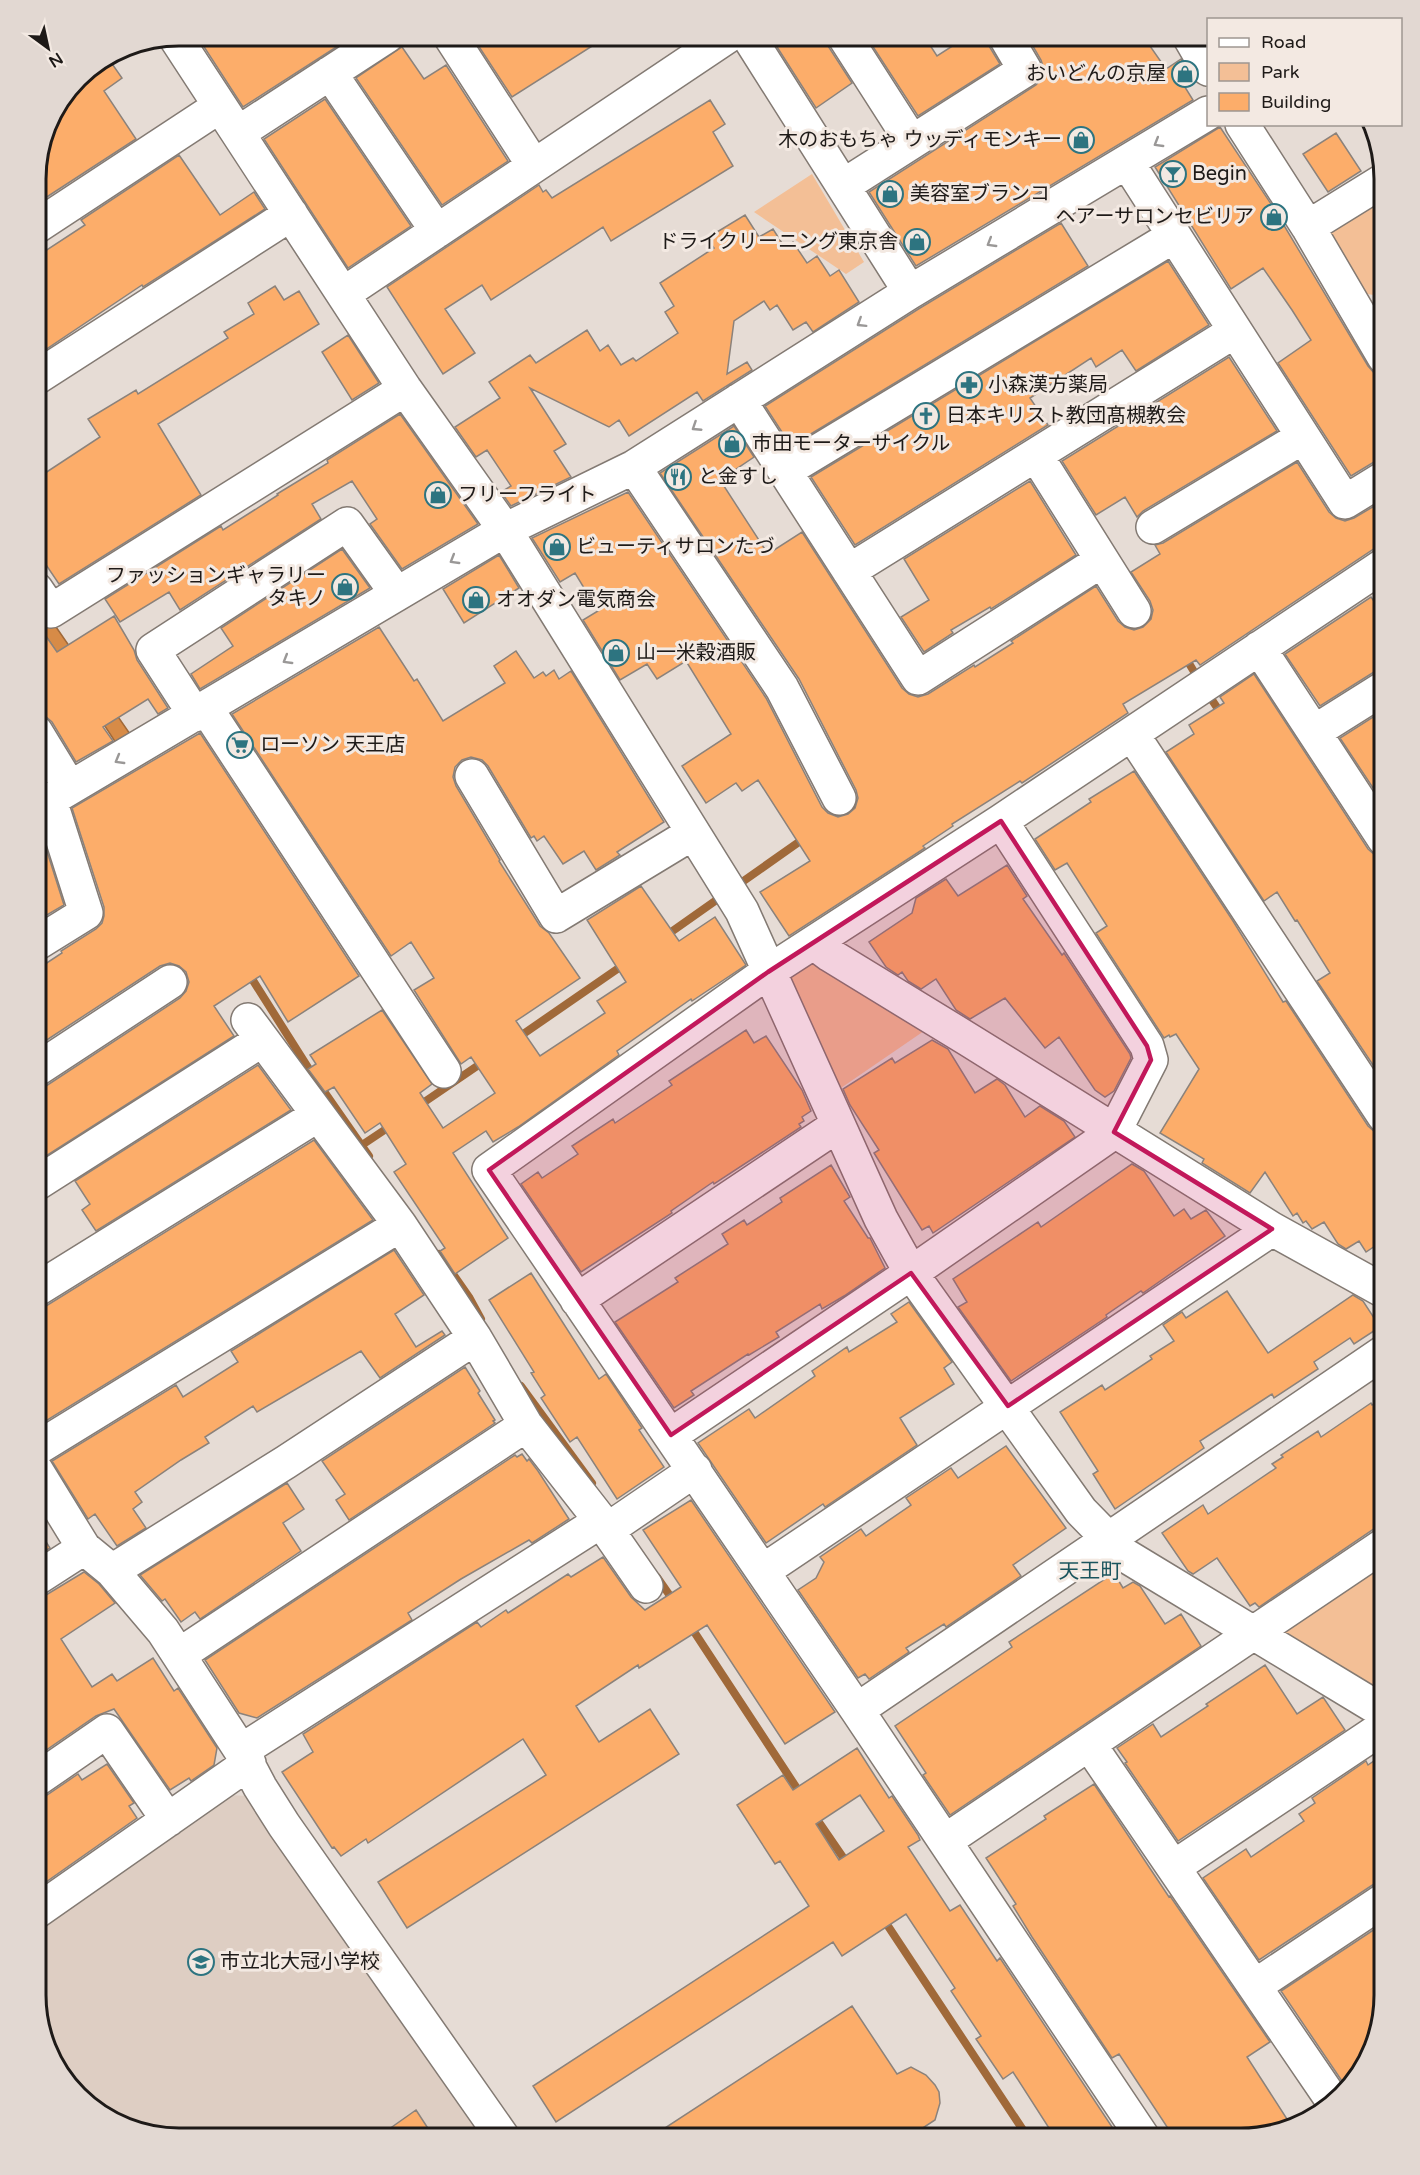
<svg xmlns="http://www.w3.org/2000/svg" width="1420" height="2175" font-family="'Varela Round','Noto Sans JP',sans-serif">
<rect width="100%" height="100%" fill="#e6dcd5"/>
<!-- built -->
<path fill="#decec3" d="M226,1795L250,1796L490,2139H170L100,2115L55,2067L36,1996V1929Z"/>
<!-- green -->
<path fill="#f3bf96" d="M812,174L864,262L846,274L754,212Z
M1384,200V294L1380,296L1361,293L1326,236Z
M803,962L816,963L924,1031L838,1090L786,983L789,972Z
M1384,1554V1696L1280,1634Z"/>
<!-- water -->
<path fill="#d78b47" stroke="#a06939" stroke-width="1.5" d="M36,598L130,734L116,743L36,621Z"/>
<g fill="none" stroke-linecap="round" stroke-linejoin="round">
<!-- stream -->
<path stroke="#a06939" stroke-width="8" d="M1126,635L1160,613
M1184,655L1199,680
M1206,691L1222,715
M829,822L864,800
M735,887L806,837
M664,937L725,894
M247,971L314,1077L369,1156
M516,1039L626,963
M417,1107L486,1060
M362,1145L392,1125
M439,1254L469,1297L481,1319
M521,1386L592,1483
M657,1577L675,1603
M689,1624L802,1796
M814,1815L849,1866
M882,1917L1029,2139"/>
</g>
<!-- building -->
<path fill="#fcad6a" stroke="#8b827b" stroke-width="1.5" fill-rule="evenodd" d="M197,36H332L338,46L243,107Z
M472,36H608L512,97Z
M770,36H825L828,46L852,83L816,108Z
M866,36H924L937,56L968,36H986L989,46L1000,64L918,116Z
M1027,36H1143L1166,69L1181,59L1192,79L1183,84L1193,100L916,266L869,192L1036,85L1042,78L1044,69L1041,60Z
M402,47L424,79L446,65L508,161L442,205L356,78Z
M108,58L122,78L104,91L136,139L36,204V170L47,124L78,78Z
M325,99L411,226L348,268L264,139Z
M710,100L725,124L713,132L733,166L611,241L603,227L491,300L482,285L445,309L475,353L443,374L387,287L539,185L543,192L546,190L552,198Z
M1220,127L1273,207L1368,366L1375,374L1384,376V459L1374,462L1351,476L1278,363L1311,340L1292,310L1263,268L1231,289L1155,167Z
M1336,133L1361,171L1328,192L1303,154Z
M179,155L220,215L254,192L265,209L143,287L142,285L36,356V257L85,225L81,220Z
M745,215L759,237L773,229L785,248L793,242L807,263L817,256L830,276L839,270L859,302L813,332L806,322L793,330L777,305L770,310L764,301L734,321L727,374L747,362L752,370L703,401L697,392L629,436L619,420L609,427L530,388L566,444L554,451L571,477L511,506L501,492L511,486L487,450L476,457L455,427L500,398L489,382L530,355L536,363L587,330L600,351L608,345L621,365L633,358L636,361L678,333L665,312L674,306L660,283L714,248L707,238Z
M1061,223L1088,266L791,446L765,406L920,308Z
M1168,261L1209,325L1136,371L1122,350L1096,367L1091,358L1030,398L1048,425L855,545L811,477Z
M275,286L284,300L299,291L319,324L158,424L201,495L59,584L36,550V479L100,437L88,419L136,390L138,394L228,338L224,332L254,314L248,303Z
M348,335L379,383L352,400L322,352Z
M1229,357L1277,431L1143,511L1137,517L1125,497L1096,515L1062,461Z
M400,414L478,524L402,569L370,524L377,519L352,481L312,504L321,519L180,610L169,592L120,622L105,599L221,526L223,530L278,495L277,494L328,463L327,460Z
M734,426L754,457L720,480L768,554L802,532L902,688L909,694L918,697L928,694L974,665L975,667L1013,643L1011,641L1096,586L1118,621L1125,627L1134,630L1143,627L1151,619L1153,610L1150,601L1131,572L1160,554L1155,545L1163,543L1297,462L1329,512L1336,518L1345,521L1354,518L1376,505L1384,517V542L1200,665L1196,660L1123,704L1128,713L1022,783L1020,781L952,824L953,826L923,846L925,848L789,936L760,892L810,861L758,780L742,791L736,783L706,803L682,766L731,734L686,661L657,679L647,664L620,680L583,620L598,611L575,573L560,582L532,538L628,492L766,698L822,807L828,813L838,817L848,814L855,808L858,798L856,790L799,679L660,473Z
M1030,481L1076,555L991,609L990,607L951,630L953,633L924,652L901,617L929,600L904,559Z
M342,549L370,588L200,689L191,674L233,646L221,628Z
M499,555L519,588L464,623L443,589Z
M1371,597L1376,604L1384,600V669L1374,672L1320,706L1285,654Z
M114,616L134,650L137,660L168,708L158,714L148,699L103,727L113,741L76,762L52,722L45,716L36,713V622L57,652Z
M379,627L414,681L417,679L443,721L505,683L494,666L516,651L534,678L543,672L546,676L554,670L559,679L571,671L664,822L617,852L620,855L596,870L584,851L563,864L544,836L537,841L534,836L531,838L488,766L482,760L471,757L462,760L455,767L453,777L456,786L500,860L499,861L540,926L549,933L580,978L516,1021L540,1056L605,1013L597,1001L626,982L587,920L641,886L679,941L715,917L746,965L692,1001L691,999L617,1051L619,1055L518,1127L493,1142L486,1131L453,1153L508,1238L455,1274L440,1251L445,1248L394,1172L406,1164L380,1123L365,1133L334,1087L325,1092L308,1069L316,1064L310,1055L382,1010L432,1084L420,1093L443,1128L495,1093L471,1057L461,1064L414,990L434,978L411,942L391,956L232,714Z
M1254,674L1368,849L1375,855L1384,858V1067L1377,1071L1317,981L1330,973L1297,920L1295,921L1277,892L1264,901L1166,752L1194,734L1189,725L1224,703L1220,697Z
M1384,710V798L1381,800L1340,738Z
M200,733L359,976L288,1022L260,976L214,1006L234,1036L46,1156L44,1153L36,1159V1089L46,1086L180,998L186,991L189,982L186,972L179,966L170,963L160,966L36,1047V970L62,953L61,951L96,929L102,923L104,916V907L72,808Z
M1134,771L1233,921L1283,1002L1286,1001L1368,1126L1376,1133L1384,1144V1240L1366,1252L1359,1241L1346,1249L1338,1244L1324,1222L1312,1229L1306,1221L1303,1223L1297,1213L1293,1216L1265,1172L1250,1193L1202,1163L1204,1159L1160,1133L1199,1069L1176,1034L1170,1037L1169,1035L1164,1038L1096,933L1107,926L1067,863L1055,870L1035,839L1091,802L1089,799Z
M39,826L64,905L40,919L36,913V827Z
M1007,865L1027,896L1023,899L1062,955L1064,953L1130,1054L1131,1058L1114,1091L1105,1097L1095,1090L1059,1037L1045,1048L1005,998L970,1019L956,1010L936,979L921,989L908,981L902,972L898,975L886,967L869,942L912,913L916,898L946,879L958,896Z
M746,1030L754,1043L766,1036L802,1090L811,1111L802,1117L804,1121L799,1124L801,1127L714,1184L713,1182L671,1211L672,1213L581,1272L521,1184L538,1172L542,1178L578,1154L572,1146L613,1119L615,1123L672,1085L669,1081Z
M932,1040L948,1049L975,1093L997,1079L1005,1085L1025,1117L1040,1106L1064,1121L1075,1137L933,1233L929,1226L922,1230L874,1153L879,1150L850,1105L843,1089L892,1058L895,1063Z
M258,1065L291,1110L96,1231L82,1210L90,1204L75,1181Z
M314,1140L373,1220L36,1427V1309L46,1306Z
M1132,1164L1144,1171L1174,1216L1184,1209L1191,1219L1206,1210L1225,1236L1143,1293L1141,1291L1106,1315L1107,1317L1011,1381L958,1307L967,1302L953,1279L1038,1222L1041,1227Z
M831,1165L850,1197L844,1201L868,1238H870L885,1268L844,1296L822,1309L820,1304L776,1332L779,1337L749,1355L748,1354L691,1391L694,1395L674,1408L615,1322L678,1282L675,1278L728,1244L722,1234L744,1220L747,1225L782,1202L780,1198Z
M394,1250L424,1295L395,1314L416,1347L442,1331L445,1335L380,1378L361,1351L257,1412L253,1406L205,1437L209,1443L181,1460L135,1492L142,1502L133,1509L146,1528L117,1546L95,1514L88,1519L52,1461L176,1385L183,1397L238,1362L231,1351Z
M531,1273L599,1379L606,1374L642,1428L639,1430L664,1467L617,1499L577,1437L570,1442L541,1398L545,1395L531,1373L534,1372L489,1300Z
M1227,1291L1268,1353L1353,1295L1363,1301L1380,1327L1354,1344L1350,1338L1314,1362L1318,1369L1274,1398L1272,1394L1200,1441L1204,1448L1115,1509L1093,1474L1098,1471L1060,1412L1102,1385L1105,1390L1152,1359L1150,1356L1174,1341L1163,1325L1182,1312L1186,1318Z
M909,1302L952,1362L944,1368L954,1384L900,1418L917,1445L825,1507L823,1504L766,1543L698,1443L749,1409L755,1418L815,1376L812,1371L847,1347L849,1352L897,1322L891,1314Z
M465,1367L480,1391L478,1393L495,1420L493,1421L495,1423L349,1520L336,1500L345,1494L322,1461Z
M1384,1398V1522L1259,1607L1255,1603L1250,1606L1217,1558L1193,1574L1188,1571L1162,1533L1203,1505L1208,1514L1276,1468L1272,1464L1283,1457L1281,1455L1318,1431L1321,1437L1371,1403L1372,1405Z
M1006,1446L1066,1528L1013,1565L1021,1576L946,1627L944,1624L906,1648L909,1652L869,1679L865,1674L858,1678L798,1590L816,1578L824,1562L820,1557L861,1529L866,1536L911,1505L906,1498L951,1468L958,1478Z
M522,1454L527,1461L529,1459L538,1471L569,1519L532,1543L529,1540L461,1579L408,1613L412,1620L257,1718L239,1713L205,1660L515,1455L517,1457Z
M287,1483L304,1509L283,1523L301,1551L200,1619L195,1612L181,1622L165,1599L162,1601L140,1575Z
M691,1500L835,1712L785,1744L707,1625L639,1668L638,1665L576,1706L599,1742L650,1709L679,1754L407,1928L378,1882L546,1775L523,1739L368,1843L366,1839L341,1856L334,1847L332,1848L282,1772L313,1752L303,1734L477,1622L481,1627L506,1610L508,1613L568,1574L571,1577L603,1557L631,1597L645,1610L681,1587L643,1530Z
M36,1526L50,1548L36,1557Z
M84,1572L99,1584L115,1603L61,1639L92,1687L112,1674L117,1681L153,1658L174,1691L178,1688L217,1748L214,1765L191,1781L189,1778L170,1790L114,1709L96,1716L36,1757V1598L46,1595Z
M1114,1573L1123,1588L1133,1582L1140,1586L1165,1624L1181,1614L1201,1646L950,1815L923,1775L926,1773L895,1726L1012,1647L1009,1642Z
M1265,1665L1297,1714L1323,1697L1345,1730L1178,1841L1125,1763L1127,1762L1117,1748L1153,1724L1161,1737L1208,1706L1206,1704Z
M857,1748L889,1798L892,1796L918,1835L920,1840L908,1847L950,1911L960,1905L997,1961L1000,1958L1120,2139H1056L1013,2072L1003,2079L976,2039L981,2036L951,1991L955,1988L906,1914L842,1956L833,1942L556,2122L533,2086L809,1906L780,1861L775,1864L737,1805L783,1775L793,1790ZM860,1795L884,1831L839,1860L816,1824Z
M1384,1754V1881L1374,1884L1259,1960L1203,1878L1246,1849L1251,1857L1304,1821L1299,1814L1315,1803L1312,1798L1366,1761L1368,1765Z
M107,1764L134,1803L129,1806L137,1818L36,1889V1798L47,1795L78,1774L82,1780Z
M1094,1784L1169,1897L1170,1896L1270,2042L1247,2057L1287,2119L1267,2132L1241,2139H1175L1119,2054L1112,2058L1032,1937L1013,1906L1016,1904L986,1858L1046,1819L1044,1816Z
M1384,1923V1996L1365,2068L1346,2087L1281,1991Z
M852,2006L897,2074L911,2067L926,2075L935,2085L939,2092L940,2103L935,2120L906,2139H648Z
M416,2110L435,2139H375Z"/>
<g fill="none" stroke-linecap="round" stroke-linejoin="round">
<defs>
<path id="minor" d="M450,36L534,166
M748,36L910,292
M844,36L912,142
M1189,36L1208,69
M175,37L405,389L505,530L742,911L881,1219L911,1273L1081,1511L1123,1554L1384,1712
M330,73L437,231
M1242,124L1308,227L1384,357
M238,133L387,36
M1127,162L1345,502L1384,478
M843,186L1025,70L1005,36
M36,227L220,106
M1308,227L1384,180
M343,294L728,36
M36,378L291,214
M739,400L918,678L1101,561
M1036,455L1134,611
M634,467L782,688L839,798
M785,471L1174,236
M1153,527L1303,437
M849,571L1235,331
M36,589L51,611L405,389
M1259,648L1384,839
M206,708L444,1071
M195,715L153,650L347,524L397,594
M36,732L70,788
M1314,732L1384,688
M1132,734L1384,1116
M472,776L556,916L693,833
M36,808L505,530L634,467L910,292L1208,113
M814,943L830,955L969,1040L1272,1229L1384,1291
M36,944L86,913L50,800
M248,1020L400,1225
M36,1070L170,982
M36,1184L262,1040
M36,1290L318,1115
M577,1300L838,1125
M671,1435L911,1273L1114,1132L1151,1060L1147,1046L1001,821
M36,1449L400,1225L475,1338L526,1425L601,1521L646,1586
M36,1470L84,1548L112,1571L163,1631L241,1751L260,1787L284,1825L504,2139
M607,1530L695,1470
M112,1571L286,1462L475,1338
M763,1571L1272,1229
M36,1579L84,1548
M179,1655L526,1425
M857,1710L1384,1352
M1089,1744L1332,2100
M241,1751L601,1521
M36,1780L107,1731L168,1820
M945,1841L1384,1545
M1174,1867L1376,1732L1384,1723
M36,1912L249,1763
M1255,1986L1384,1900
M1144,2139L857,1710L489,1170L768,972L1001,821L1384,565"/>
</defs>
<!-- minor casing -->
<use href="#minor" stroke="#837a73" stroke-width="36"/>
<!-- minor -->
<use href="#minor" stroke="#fff" stroke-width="33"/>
</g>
<!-- one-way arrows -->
<defs><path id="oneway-chevron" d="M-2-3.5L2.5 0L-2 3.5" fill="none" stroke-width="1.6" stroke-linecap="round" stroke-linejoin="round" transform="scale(1.5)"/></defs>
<g stroke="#9a9897">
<use href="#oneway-chevron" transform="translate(1158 143) rotate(149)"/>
<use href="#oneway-chevron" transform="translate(991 243) rotate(149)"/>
<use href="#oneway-chevron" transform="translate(861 323) rotate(148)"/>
<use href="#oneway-chevron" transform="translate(696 427) rotate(147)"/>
<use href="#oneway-chevron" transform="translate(454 560) rotate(149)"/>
<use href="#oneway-chevron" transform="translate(287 660) rotate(149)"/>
<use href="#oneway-chevron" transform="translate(119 760) rotate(150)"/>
</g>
<!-- marked area -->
<path fill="#c2185b" fill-opacity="0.2" stroke="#c2185b" stroke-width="4.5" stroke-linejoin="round" d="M1001,821L1147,1046L1151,1060L1114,1132L1272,1229L1008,1406L911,1273L671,1435L489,1170L768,972Z"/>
<!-- icons -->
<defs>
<symbol id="shop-ring" viewBox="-11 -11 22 22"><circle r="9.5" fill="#f3e9e2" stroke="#2d7480" stroke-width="1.5"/><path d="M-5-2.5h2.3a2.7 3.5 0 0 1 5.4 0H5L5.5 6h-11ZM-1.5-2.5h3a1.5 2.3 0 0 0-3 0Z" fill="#2d7480"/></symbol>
<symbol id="bar-ring" viewBox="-11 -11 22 22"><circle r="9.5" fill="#f3e9e2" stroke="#2d7480" stroke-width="1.5"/><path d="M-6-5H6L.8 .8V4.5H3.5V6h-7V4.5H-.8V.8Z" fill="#2d7480"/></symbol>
<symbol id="pharmacy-ring" viewBox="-11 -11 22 22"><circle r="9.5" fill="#f3e9e2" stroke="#2d7480" stroke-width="1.5"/><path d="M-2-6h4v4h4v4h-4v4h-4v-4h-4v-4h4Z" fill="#2d7480"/></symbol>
<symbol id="church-ring" viewBox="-11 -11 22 22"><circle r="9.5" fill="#f3e9e2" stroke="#2d7480" stroke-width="1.5"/><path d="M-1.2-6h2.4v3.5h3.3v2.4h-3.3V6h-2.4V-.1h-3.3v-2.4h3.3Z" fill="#2d7480"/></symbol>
<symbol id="restaurant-ring" viewBox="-11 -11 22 22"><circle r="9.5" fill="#f3e9e2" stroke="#2d7480" stroke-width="1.5"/><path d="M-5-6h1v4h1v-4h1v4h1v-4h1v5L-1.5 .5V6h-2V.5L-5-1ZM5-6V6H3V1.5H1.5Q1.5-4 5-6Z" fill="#2d7480"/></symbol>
<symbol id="supermarket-ring" viewBox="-11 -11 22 22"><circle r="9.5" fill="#f3e9e2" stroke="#2d7480" stroke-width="1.5"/><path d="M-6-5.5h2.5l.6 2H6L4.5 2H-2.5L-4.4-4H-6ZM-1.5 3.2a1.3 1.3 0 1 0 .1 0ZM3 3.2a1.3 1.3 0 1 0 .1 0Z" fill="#2d7480"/></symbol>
<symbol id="school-ring" viewBox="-11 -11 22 22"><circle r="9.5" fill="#f3e9e2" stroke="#2d7480" stroke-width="1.5"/><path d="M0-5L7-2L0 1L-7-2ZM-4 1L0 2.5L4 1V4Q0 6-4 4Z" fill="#2d7480"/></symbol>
</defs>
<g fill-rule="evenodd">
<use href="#shop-ring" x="1170" y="59" width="30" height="30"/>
<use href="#shop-ring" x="1066" y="125" width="30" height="30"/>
<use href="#bar-ring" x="1158" y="159" width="30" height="30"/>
<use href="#shop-ring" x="875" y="179" width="30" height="30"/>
<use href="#shop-ring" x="1259" y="202" width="30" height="30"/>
<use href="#shop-ring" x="902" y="227" width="30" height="30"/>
<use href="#pharmacy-ring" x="954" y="370" width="30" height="30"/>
<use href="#church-ring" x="911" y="401" width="30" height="30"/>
<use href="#shop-ring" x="717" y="429" width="30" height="30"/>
<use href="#restaurant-ring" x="663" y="462" width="30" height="30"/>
<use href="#shop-ring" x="423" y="480" width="30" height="30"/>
<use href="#shop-ring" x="542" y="532" width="30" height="30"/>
<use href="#shop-ring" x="330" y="572" width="30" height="30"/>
<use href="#shop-ring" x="461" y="585" width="30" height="30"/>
<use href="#shop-ring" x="601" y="638" width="30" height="30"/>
<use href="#supermarket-ring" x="225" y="730" width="30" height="30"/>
<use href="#school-ring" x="186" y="1947" width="30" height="30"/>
</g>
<g text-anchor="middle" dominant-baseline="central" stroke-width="6" stroke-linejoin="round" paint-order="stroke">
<!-- poi labels -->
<g font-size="20" fill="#1e1a18" stroke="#f3e9e2" text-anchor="start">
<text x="1166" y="74" text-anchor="end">おいどんの京屋</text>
<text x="1062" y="140" text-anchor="end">木のおもちゃ ウッディモンキー</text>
<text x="1192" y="174">Begin</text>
<text x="910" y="194">美容室ブランコ</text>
<text x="1254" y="217" text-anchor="end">ヘアーサロンセビリア</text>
<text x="898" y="242" text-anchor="end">ドライクリーニング東京舎</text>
<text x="988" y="385">小森漢方薬局</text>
<text x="946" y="416">日本キリスト教団髙槻教会</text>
<text x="752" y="444">市田モーターサイクル</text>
<text x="698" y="477">と金すし</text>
<text x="458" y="495">フリーフライト</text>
<text x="576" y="547">ビューティサロンたづ</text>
<text x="326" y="576" text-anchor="end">ファッションギャラリー<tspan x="326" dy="23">タキノ</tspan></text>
<text x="496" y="600">オオダン電気商会</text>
<text x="636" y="653">山一米穀酒販</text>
<text x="260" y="745">ローソン 天王店</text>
<text x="220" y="1962">市立北大冠小学校</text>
</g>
<!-- neighbourhood labels -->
<g font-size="21" fill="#1a545d" stroke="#f3e9e2">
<text x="1090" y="1571">天王町</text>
</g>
</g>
<!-- crop -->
<path d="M0 0H1420V2175H0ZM179 46H1241A133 133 0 0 1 1374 179V1995A133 133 0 0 1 1241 2128H179A133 133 0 0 1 46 1995V179A133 133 0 0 1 179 46Z" fill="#e2d8d2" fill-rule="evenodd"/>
<path fill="none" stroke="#1e1a18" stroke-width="3" d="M179 46H1241A133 133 0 0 1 1374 179V1995A133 133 0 0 1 1241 2128H179A133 133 0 0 1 46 1995V179A133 133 0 0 1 179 46Z"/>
<!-- legend -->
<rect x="1207" y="18" width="195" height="108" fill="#f3e9e2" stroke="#9e9691" stroke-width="1.5"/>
<rect x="1219" y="38" width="30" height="9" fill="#ffffff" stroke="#9e9691" stroke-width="1.5"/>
<text x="1261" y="48" font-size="18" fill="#1e1a18">Road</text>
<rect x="1219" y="63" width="30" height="18" fill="#f3bf96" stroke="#9e9691" stroke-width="1.5"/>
<text x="1261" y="78" font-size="18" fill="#1e1a18">Park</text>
<rect x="1219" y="93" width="30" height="18" fill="#fcad6a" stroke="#9e9691" stroke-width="1.5"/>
<text x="1261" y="108" font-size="18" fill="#1e1a18">Building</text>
<!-- north arrow -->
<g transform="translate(48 48) rotate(147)" stroke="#f3e9e2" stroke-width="4.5" paint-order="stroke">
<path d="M0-4.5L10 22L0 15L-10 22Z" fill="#1e1a18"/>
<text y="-9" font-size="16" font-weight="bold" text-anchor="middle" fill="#1e1a18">N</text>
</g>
</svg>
